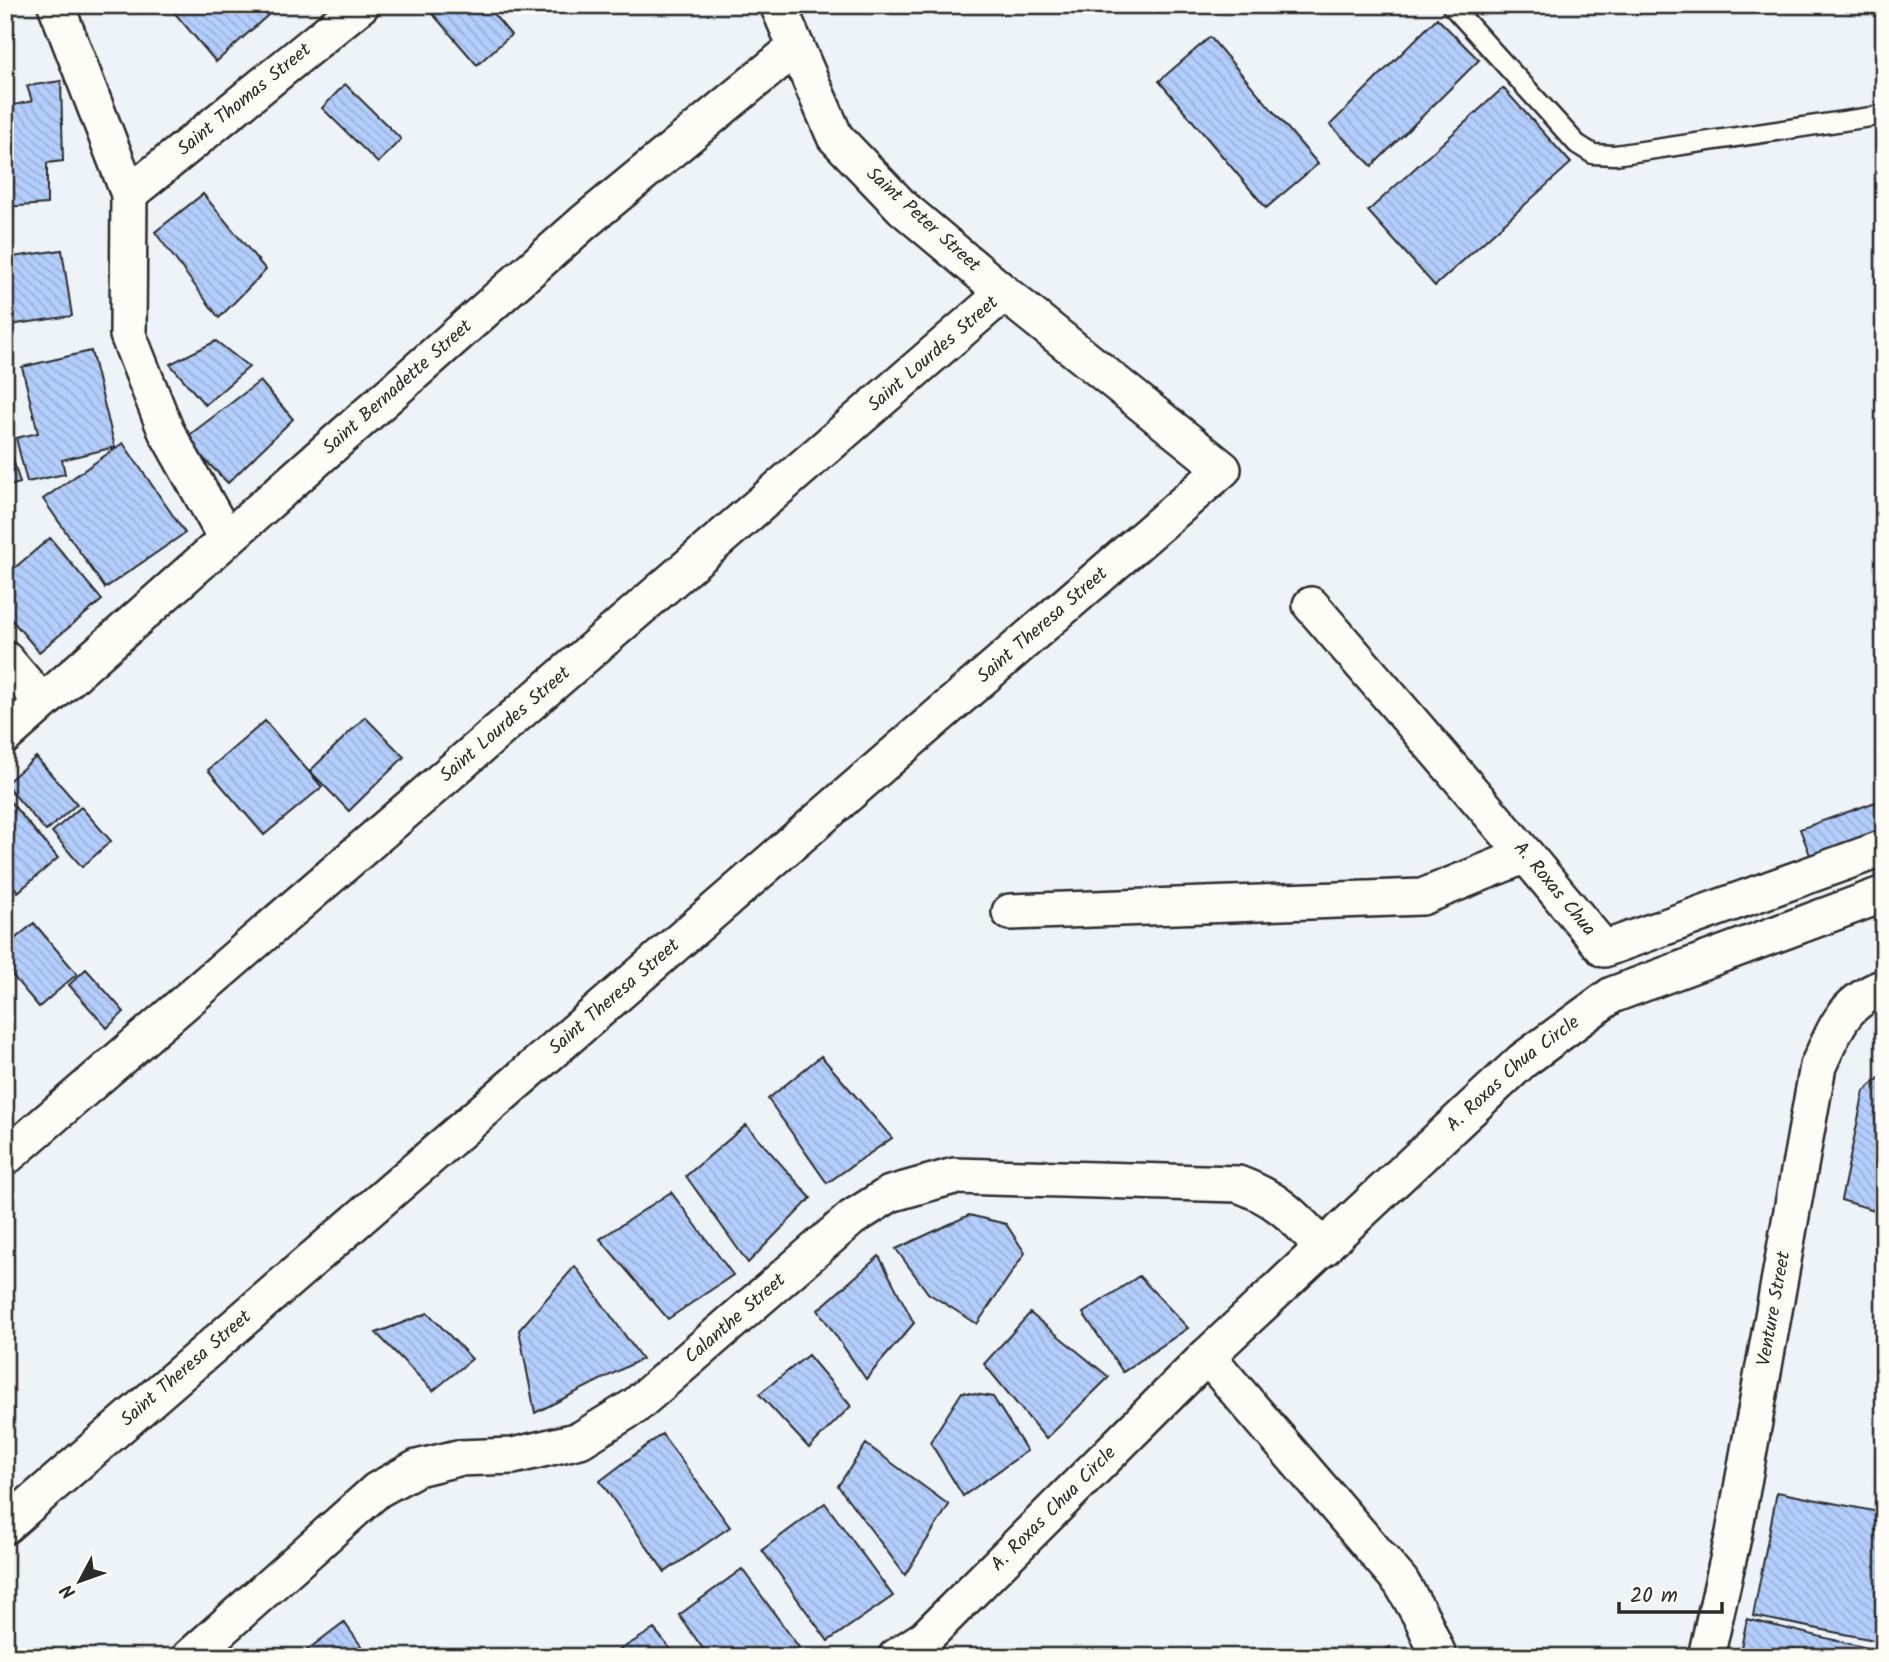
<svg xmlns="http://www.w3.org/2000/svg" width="1889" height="1662" font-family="Kalam,sans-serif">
<defs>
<pattern id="building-back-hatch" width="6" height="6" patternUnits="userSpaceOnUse" patternTransform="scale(1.75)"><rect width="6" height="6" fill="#b3cefc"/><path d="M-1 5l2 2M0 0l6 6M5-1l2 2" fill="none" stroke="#9ab1d8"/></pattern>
</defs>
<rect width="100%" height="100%" fill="#eef3f8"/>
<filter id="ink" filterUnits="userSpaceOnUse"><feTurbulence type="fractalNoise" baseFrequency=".0143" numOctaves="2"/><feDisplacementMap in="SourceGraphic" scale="14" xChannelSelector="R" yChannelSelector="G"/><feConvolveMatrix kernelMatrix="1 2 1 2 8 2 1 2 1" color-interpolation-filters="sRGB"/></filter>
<g filter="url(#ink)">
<!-- building -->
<path fill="url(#building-back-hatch)" stroke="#2b2b2b" stroke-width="2" d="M168,5H276L277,7L216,62Z
M425,5H486L511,35L477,65Z
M1437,18L1479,60L1372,166L1330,125Z
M1210,37L1318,164L1266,208L1159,81Z
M61,81L63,161L47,163V204L5,207V107L32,101L27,86Z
M345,84L401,139L378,163L322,108Z
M1503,88L1571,163L1435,286L1368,211Z
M203,194L266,270L219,318L155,232Z
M62,250L72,316L9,325L5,302V258Z
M216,341L249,367L205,405L170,364Z
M91,351L115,447L62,460L65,474L27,482L16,438L38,433L22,367Z
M260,381L293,419L228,483L184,439Z
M5,432L20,483L5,487Z
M123,443L185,533L105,588L43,499Z
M50,538L102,600L39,652L5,612V576Z
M365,717L404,757L349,811L310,771Z
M265,721L322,787L264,835L208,770Z
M36,757L77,804L46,831L5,784Z
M7,798L58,858L18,892L5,876Z
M1884,799V834L1812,860L1800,829Z
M81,807L111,841L82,867L52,832Z
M34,923L77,974L39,1007L5,967V947Z
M86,969L124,1012L107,1028L69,985Z
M821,1056L892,1138L827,1183L768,1099Z
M1884,1074V1213L1841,1200L1864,1091Z
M746,1125L811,1198L748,1263L686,1176Z
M671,1192L733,1275L668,1319L600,1239Z
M969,1215L1006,1224L1025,1253L977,1324L928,1293L896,1249Z
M879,1256L914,1323L866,1379L818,1310Z
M575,1266L642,1359L535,1413L519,1330Z
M1139,1276L1188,1328L1123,1372L1083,1313Z
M428,1313L472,1359L433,1391L376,1333Z
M1030,1313L1109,1377L1046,1439L984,1364Z
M808,1355L851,1406L809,1448L759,1394Z
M962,1392L993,1397L1027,1451L963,1496L930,1442Z
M662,1434L730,1527L665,1572L600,1481Z
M866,1444L949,1505L905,1575L838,1486Z
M1777,1492L1884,1513V1642L1753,1616Z
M825,1503L893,1596L828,1641L762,1550Z
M742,1569L806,1657H709L679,1615Z
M1747,1619L1884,1652V1657H1739Z
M344,1622L369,1657H298Z
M654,1629L677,1657H608Z
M1390,1647L1389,1657H1365Z"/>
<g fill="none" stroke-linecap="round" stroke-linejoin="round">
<defs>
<path id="service" d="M1451,5L1577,144L1593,154L1615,155L1884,115"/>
<g id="minor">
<path d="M56,5L129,194L128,335L166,431L226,538"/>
<path id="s1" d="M129,194L361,5"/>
<path id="s2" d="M1311,605L1526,855L1604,949L1884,848"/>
<path d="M5,659L42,702"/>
<path id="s3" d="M5,736L583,223L796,47"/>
<path d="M1010,912L1422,897L1526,855"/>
<path id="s4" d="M5,1158L1004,293"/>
<path d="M1207,1356L1401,1582L1423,1620L1439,1657"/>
<path id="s5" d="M5,1526L1223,469L1004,293L903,208L835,137L778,5"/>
<path id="s6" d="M190,1657L377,1490L417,1468L458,1458L513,1456L580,1440L635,1406L852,1218L890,1194L954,1176L1238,1184C1279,1199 1294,1217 1324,1248"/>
<path id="s7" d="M896,1657L925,1638L1207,1356L1522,1061L1612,995L1884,894"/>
<path id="s8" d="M1706,1657L1734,1533L1818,1066C1836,1028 1842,1003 1884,987"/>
</g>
</defs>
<!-- service casing -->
<use href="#service" stroke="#2b2b2b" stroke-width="23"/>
<!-- minor casing -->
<use href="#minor" stroke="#2b2b2b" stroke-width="40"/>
<!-- service -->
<use href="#service" stroke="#fdfcf7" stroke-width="18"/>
<!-- minor -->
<use href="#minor" stroke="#fdfcf7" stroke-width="35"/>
</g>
</g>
<g text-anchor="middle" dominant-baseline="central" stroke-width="7" stroke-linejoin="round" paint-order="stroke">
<!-- street labels -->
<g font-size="19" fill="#2b2b2b" stroke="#fdfcf7">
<text stroke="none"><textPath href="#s1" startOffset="149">Saint Thomas Street</textPath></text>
<text transform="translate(923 220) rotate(42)">Saint Peter Street</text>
<text stroke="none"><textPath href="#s4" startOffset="1228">Saint Lourdes Street</textPath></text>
<text stroke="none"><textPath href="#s3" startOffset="525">Saint Bernadette Street</textPath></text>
<text stroke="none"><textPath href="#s5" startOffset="1374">Saint Theresa Street</textPath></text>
<text stroke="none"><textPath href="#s4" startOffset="662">Saint Lourdes Street</textPath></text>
<text stroke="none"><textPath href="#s2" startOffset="374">A. Roxas Chua</textPath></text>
<text stroke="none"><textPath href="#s5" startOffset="807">Saint Theresa Street</textPath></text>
<text stroke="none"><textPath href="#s7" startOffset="850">A. Roxas Chua Circle</textPath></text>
<text stroke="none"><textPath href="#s8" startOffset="355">Venture Street</textPath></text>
<text stroke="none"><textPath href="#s6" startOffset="660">Calanthe Street</textPath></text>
<text stroke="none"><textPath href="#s5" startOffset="240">Saint Theresa Street</textPath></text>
<text stroke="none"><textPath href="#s7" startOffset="217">A. Roxas Chua Circle</textPath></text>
</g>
</g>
<!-- margin -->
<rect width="1889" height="1662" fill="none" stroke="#fdfcf7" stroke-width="28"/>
<rect x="14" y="14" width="1861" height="1634" fill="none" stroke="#2b2b2b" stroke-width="2.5" filter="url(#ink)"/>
<!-- north arrow -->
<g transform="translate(80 1581) rotate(229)" stroke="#fdfcf7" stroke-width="5" paint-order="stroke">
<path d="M0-5L12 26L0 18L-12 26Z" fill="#2b2b2b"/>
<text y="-10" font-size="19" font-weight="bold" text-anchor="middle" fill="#2b2b2b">N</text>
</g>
<!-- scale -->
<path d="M1619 1602v10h103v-10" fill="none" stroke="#2b2b2b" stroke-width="3.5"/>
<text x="1630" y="1602" font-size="21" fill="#2b2b2b" stroke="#fdfcf7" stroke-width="5" paint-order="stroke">20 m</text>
</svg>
